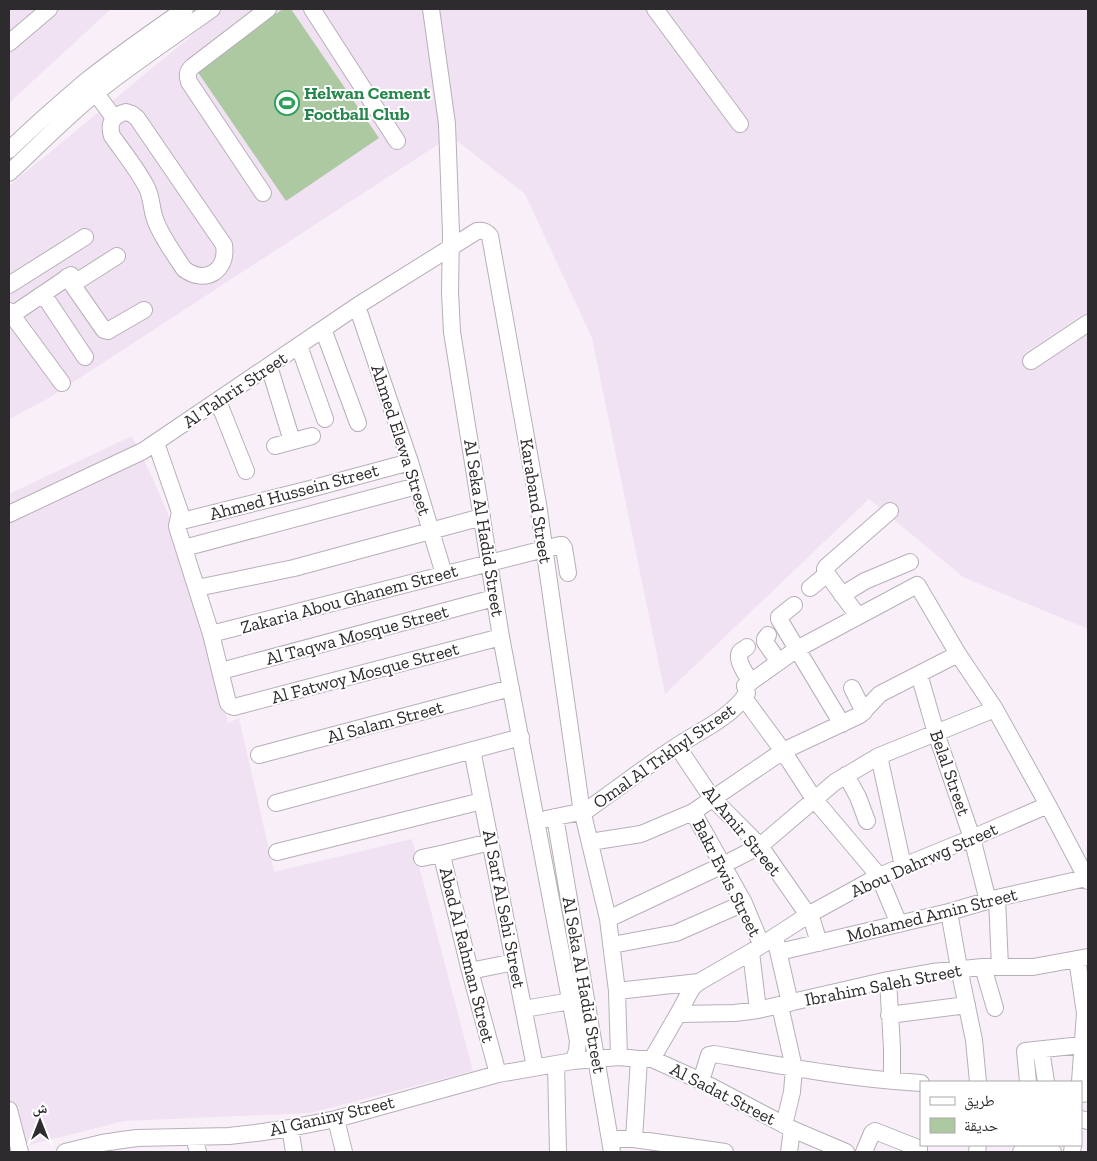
<svg xmlns="http://www.w3.org/2000/svg" width="1097" height="1161" font-family="'Zilla Slab','Noto Naskh Arabic',serif">
<rect width="100%" height="100%" fill="#f8eff9"/>
<!-- built -->
<path fill="#f0e2f2" d="M9,9H111L9,103Z
M224,9H1088V629L963,577L869,499L665,694L592,338L525,194L451,136L49,398L9,419V186Z
M132,436L153,479L199,588L228,723L239,718L274,872L412,839L473,1071L310,1113L124,1121L9,1150V494Z"/>
<!-- green -->
<path fill="#adc9a2" d="M283,9H291L379,138L286,201L195,68Z"/>
<g fill="none" stroke-linecap="round" stroke-linejoin="round">
<defs>
<path id="minor" d="M312,9L397,141
M431,9L447,124L451,233L450,292L452,332L501,637L578,1041L577,1051L573,1061
M655,9L740,124
M9,43L49,9
M90,85L114,118
M126,112L132,114L137,118L224,245C228,271 205,285 184,269C175,255 160,235 155,219C151,208 152,198 147,188C138,170 124,153 112,136C108,123 113,115 126,112Z
M9,150C34,126 60,103 86,81C118,56 152,32 185,9
M9,173C38,146 66,117 97,92C134,63 174,36 212,9
M263,193L189,82C187,75 187,72 192,67L268,9
M67,277L104,330L108,331L111,329L144,310
M73,284L117,256
M9,285L85,237
M43,294L85,357
M357,306L410,462L444,574
M9,311L62,383
M12,315L71,275
M323,329L358,423
M299,346L325,419
M1031,361L1088,323
M269,366L292,441
M218,401L246,471
M156,443L180,512L177,526L178,530L211,634L228,703L231,706L234,707L501,637
M275,446L312,436
M9,514L143,451L357,306L477,231C483,230 486,231 490,236L538,504L582,813
M178,522L310,489L410,462
M184,548L417,486
M197,588L294,568L482,517
M810,588L827,574
M842,595L865,581L910,562
M794,605L779,617V619L842,724
M858,616L827,574L825,569L826,567L890,511
M211,634L560,545H562L564,548L568,573
M768,635L765,639V642L779,662
M747,647C746,648 741,651 740,652C735,659 747,676 751,682
M221,671L494,598
M919,674L936,733L972,838L988,901
M852,688L864,712
M744,698L783,751L814,799L879,876L899,924
M677,746L712,798L760,846L808,915L813,923L819,943
M472,750L535,1067
M259,755L511,688
M879,756L903,866
M846,775L858,797L867,821
M276,803L521,737
M693,812L744,903L761,944
M583,813C614,791 645,767 677,746C700,731 732,717 747,693L745,686L797,649L917,585L918,586L958,654L995,709L1048,805L1088,881
M555,817L612,1152
M546,819L580,812L583,814L608,919L617,991L619,1057
M490,842L445,853L443,856V860L470,971L498,1074
M590,842L641,834L693,812L783,751L860,715L880,694L958,654
M277,852L482,801
M422,858L445,853
M997,898L1000,967
M949,912L959,968L974,1040L978,1082
M608,919L723,865L760,846L835,782L879,756L995,709
M776,942L790,1003
M612,945L676,933L744,903
M751,952L758,1010
M779,952L949,912L997,898L1086,878
M1077,959L1085,1013L1080,1082
M983,967L995,1008
M470,971L514,962
M888,980L892,1048V1081
M617,991L699,982
M780,1006L794,1068L792,1092L784,1125
M524,1009L571,1001
M678,1014L735,1013L758,1010L888,980L932,972L983,967H1033L1088,957
M889,1015L967,1005
M1041,1050L1046,1082
M652,1059L678,1014L692,988L699,982L751,952L808,915L879,876L972,838L1048,805
M556,1064L558,1152
M701,1081L709,1055L714,1054C782,1066 851,1079 921,1083
M1028,1082L1025,1051L1082,1045
M1081,1094L1088,1093
M9,1110L20,1152
M336,1119L344,1152
M1081,1119L1088,1121
M290,1128L294,1152
M194,1137L198,1152
M610,1139H634L725,1152
M634,1139L639,1059
M65,1152L102,1143L122,1140L137,1138L229,1136L256,1133L290,1128L336,1119L498,1074L573,1061L619,1057L639,1059H652L701,1081L792,1129L846,1152
M789,1152L792,1129
M864,1152L872,1133L875,1131L918,1148L919,1149L918,1152
M977,1152L978,1145
M1021,1152H1053
M1072,1152L1073,1145"/>
</defs>
<!-- minor casing -->
<use href="#minor" stroke="#b7afb8" stroke-width="18"/>
<!-- minor -->
<use href="#minor" stroke="#fff" stroke-width="16"/>
</g>
<!-- icons -->
<defs>
<symbol id="stadium-ring" viewBox="-11 -11 22 22"><circle r="9.5" fill="#fff" stroke="#2e9e5b" stroke-width="1.5"/><path d="M0-5a6.5 5 0 1 0 0 10a6.5 5 0 1 0 0-10ZM-3.5-1.8h7v3.6h-7Z" fill="#2e9e5b"/></symbol>
</defs>
<g fill-rule="evenodd">
<use href="#stadium-ring" x="273" y="89" width="28" height="28"/>
</g>
<g text-anchor="middle" dominant-baseline="central" stroke-width="4" stroke-linejoin="round" paint-order="stroke">
<!-- leisure labels -->
<g font-size="18" font-weight="bold" fill="#27864d" stroke="#fff" text-anchor="start">
<text x="304" y="93">Helwan Cement<tspan x="304" dy="21">Football Club</tspan></text>
</g>
<!-- street labels -->
<g font-size="18" fill="#2e2b2f" stroke="#fff">
<text transform="translate(235 390) rotate(-34)">Al Tahrir Street</text>
<text transform="translate(401 440) rotate(72)">Ahmed Elewa Street</text>
<text transform="translate(294 492) rotate(-15)">Ahmed Hussein Street</text>
<text transform="translate(536 501) rotate(81)">Karaband Street</text>
<text transform="translate(484 528) rotate(81)">Al Seka Al Hadid Street</text>
<text transform="translate(349 599) rotate(-15)">Zakaria Abou Ghanem Street</text>
<text transform="translate(357 635) rotate(-15)">Al Taqwa Mosque Street</text>
<text transform="translate(365 673) rotate(-15)">Al Fatwoy Mosque Street</text>
<text transform="translate(385 722) rotate(-15)">Al Salam Street</text>
<text transform="translate(664 756) rotate(-35)">Omal Al Trkhyl Street</text>
<text transform="translate(950 773) rotate(71)">Belal Street</text>
<text transform="translate(742 831) rotate(50)">Al Amir Street</text>
<text transform="translate(924 860) rotate(-24)">Abou Dahrwg Street</text>
<text transform="translate(727 878) rotate(63)">Bakr Ewis Street</text>
<text transform="translate(504 909) rotate(79)">Al Sarf Al Sehi Street</text>
<text transform="translate(932 915) rotate(-14)">Mohamed Amin Street</text>
<text transform="translate(467 955) rotate(76)">Abad Al Rahman Street</text>
<text transform="translate(584 985) rotate(80)">Al Seka Al Hadid Street</text>
<text transform="translate(883 985) rotate(-11)">Ibrahim Saleh Street</text>
<text transform="translate(723 1094) rotate(27)">Al Sadat Street</text>
<text transform="translate(332 1116) rotate(-13)">Al Ganiny Street</text>
</g>
</g>
<!-- border -->
<rect width="1097" height="1161" fill="none" stroke="#2e2b2f" stroke-width="20"/>
<!-- legend -->
<rect x="920" y="1081" width="162" height="65" fill="#ffffff" stroke="#abaaac"/>
<rect x="930" y="1097" width="25" height="8" fill="#ffffff" stroke="#abaaac"/>
<text x="964" y="1106" font-size="15" fill="#2e2b2f">طريق</text>
<rect x="930" y="1118" width="25" height="15" fill="#adc9a2" stroke="#abaaac"/>
<text x="964" y="1131" font-size="15" fill="#2e2b2f">حديقة</text>
<!-- north arrow -->
<g transform="translate(40 1121)" stroke="#ffffff" stroke-width="4" paint-order="stroke">
<path d="M0-4L9 19L0 12L-9 19Z" fill="#2e2b2f"/>
<text y="-8" font-size="14" font-weight="bold" text-anchor="middle" fill="#2e2b2f">ش</text>
</g>
</svg>
